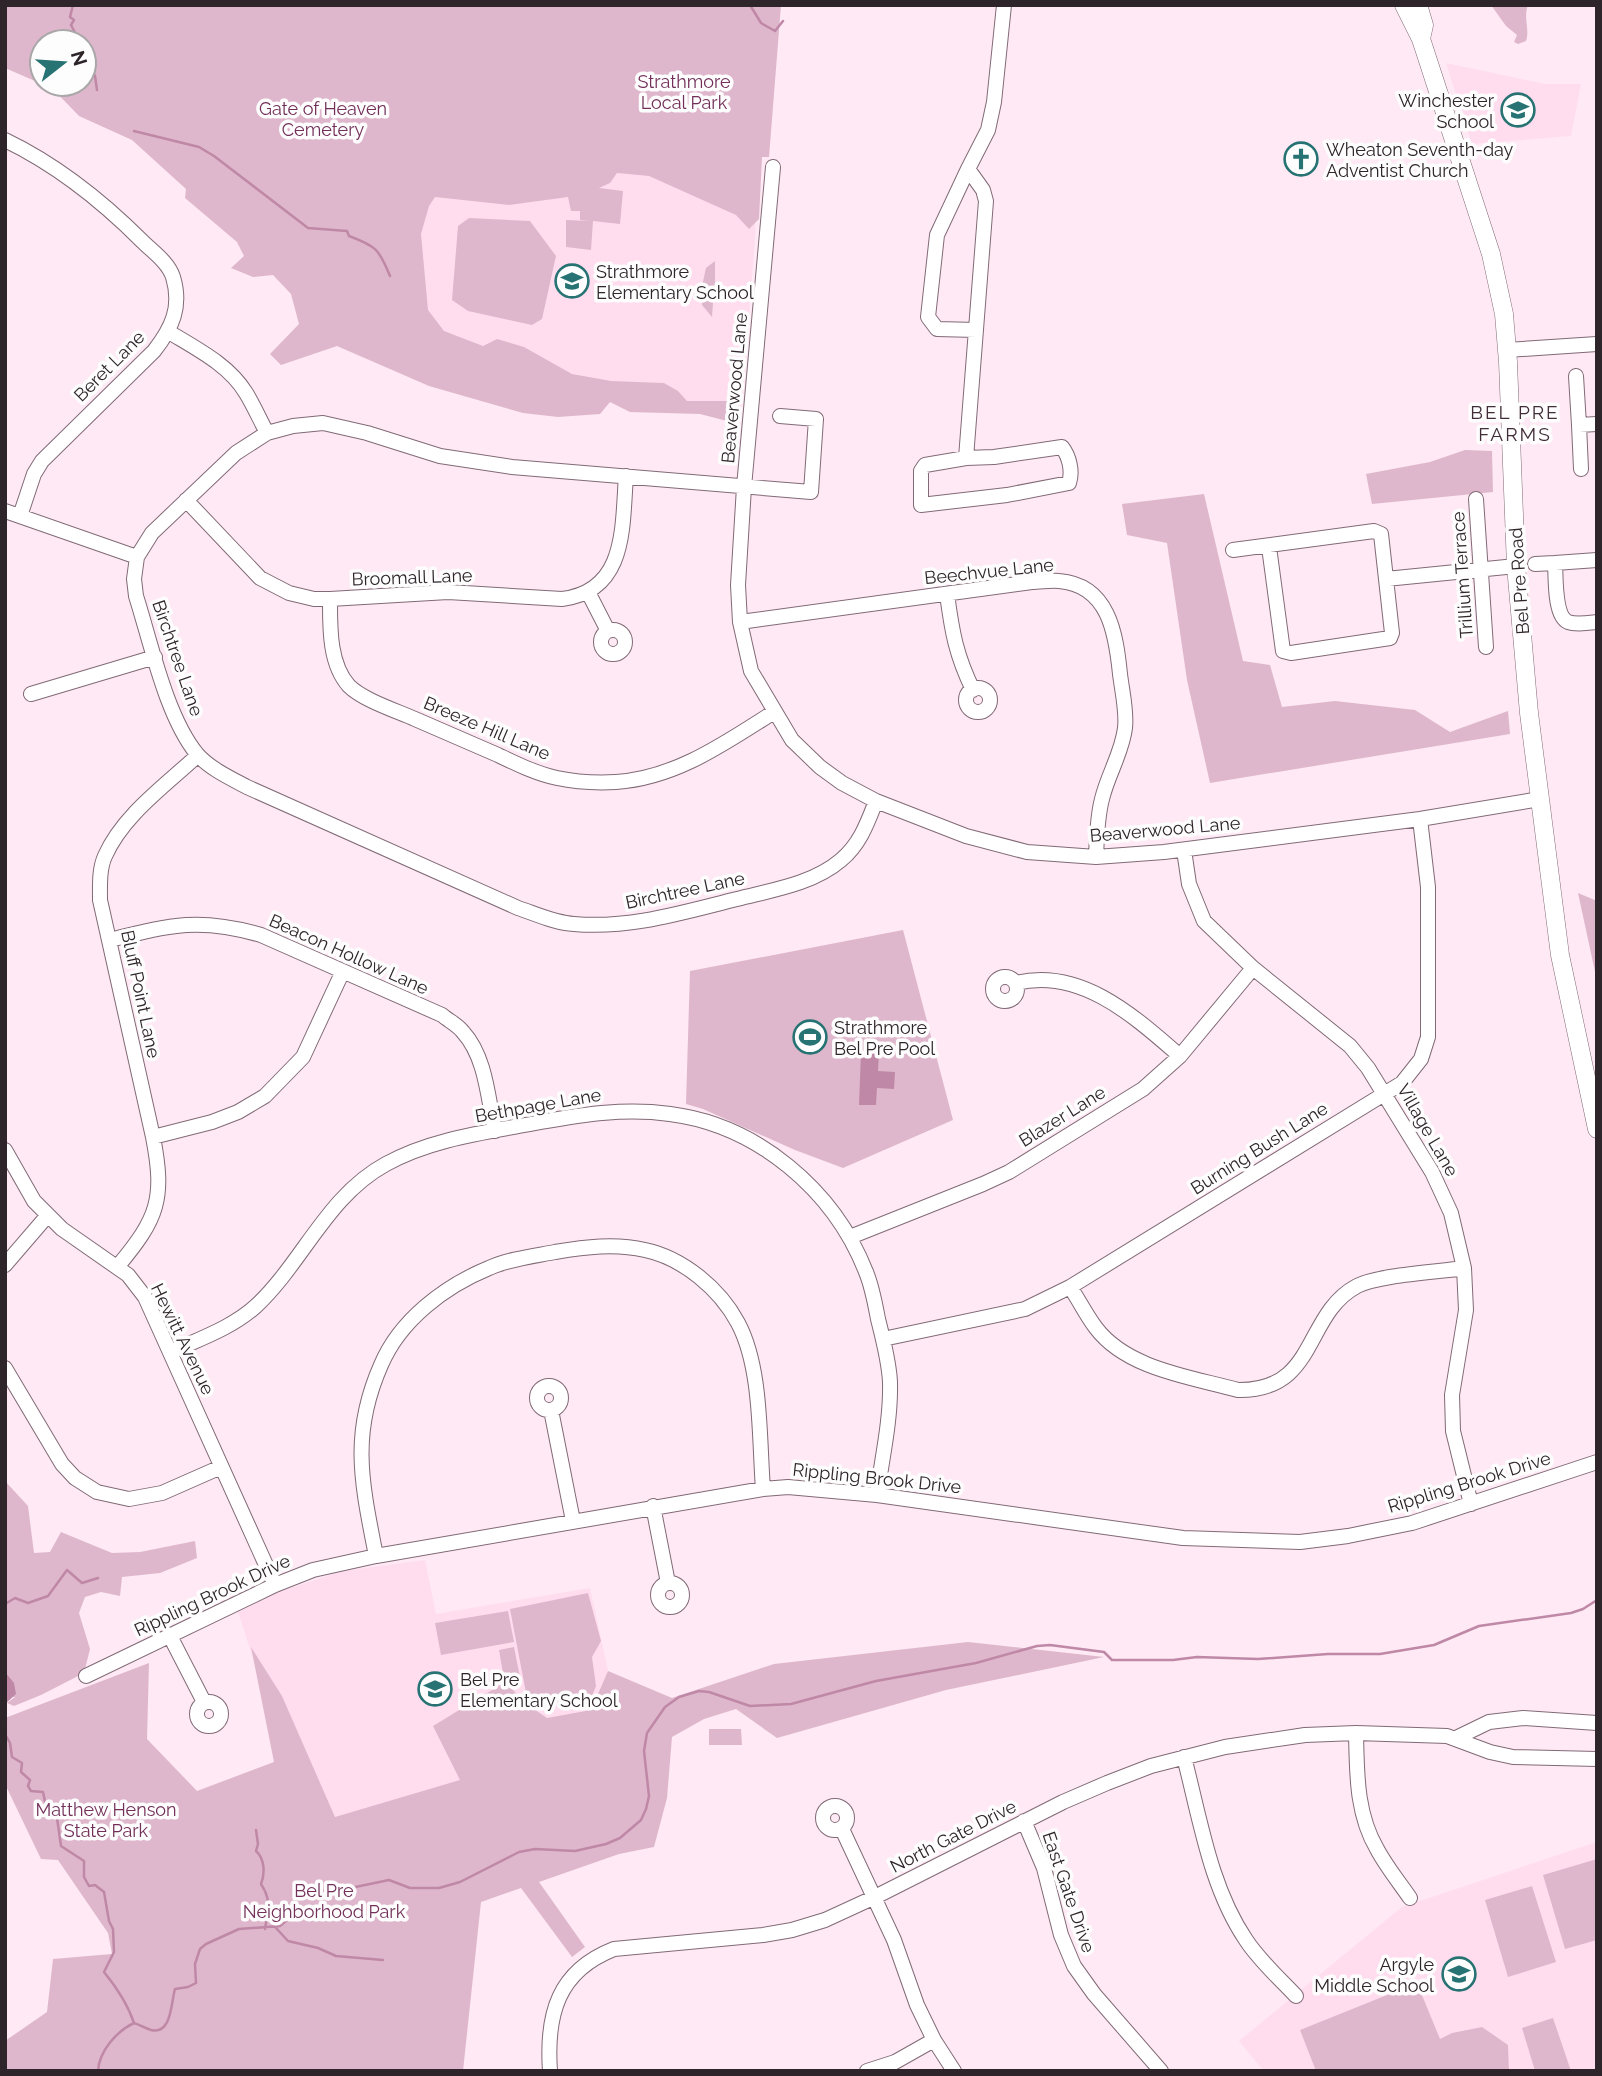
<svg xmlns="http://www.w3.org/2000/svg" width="1602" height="2076" font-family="Raleway,sans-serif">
<rect width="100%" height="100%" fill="#fee9f4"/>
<!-- built -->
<path fill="#ffddef" d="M1446,63L1545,84H1581L1571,136L1472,144Z
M582,170L756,184L755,239L741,414L483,391L387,313L432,190Z
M425,1560L436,1614L590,1588L608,1671L606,1708L487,1829L277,1834L287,1763L238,1612L278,1592L343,1571Z
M1597,1842V2071H1264L1239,2041L1402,1907Z"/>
<!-- green -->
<path fill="#dfb7cc" d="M5,5H781L769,157H762L759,219L749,229L736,215L649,176L617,173L610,183L599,188L623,191L620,224L593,221L591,250L566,247V220L590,221L580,220V211H571L568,197L509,205L435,197L429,206L421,234L428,310L444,331L483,346L497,339L524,347L572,374L611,381L664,383L678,391L687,401H736L731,422L700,414L630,412L610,402L600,414L558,417L523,413L429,386L337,346L281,365L270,354L299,324L291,294L273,275L253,277L231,268L244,256L237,242L185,198L186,189L132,140L79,116L51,87L43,84H84V42H42V84L5,68Z
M1491,5H1528C1523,18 1530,29 1526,41L1518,44L1514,42L1517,35L1506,26Z
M469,218L530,221L556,256L542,319L532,325L468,311L452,300L458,226Z
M715,261V286H702L706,268Z
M702,287L714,289L712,317L702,305Z
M1465,450L1492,451L1493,492L1372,504L1366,474L1430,462Z
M1204,494L1243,661L1270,665L1282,707L1335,701L1415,710L1450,732L1508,711L1510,734L1210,783L1187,680L1167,543L1127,535L1122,504Z
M1578,893L1597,901V981Z
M903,930L953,1120L843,1168L795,1150L703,1109L686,1104L690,971Z
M5,1481L28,1506L34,1553L50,1552L61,1532L112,1553L140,1552L195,1541L197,1558L160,1573L122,1577L120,1596L101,1592L85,1597L79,1613L90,1649L84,1673L41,1695L14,1706L7,1703L15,1697H5Z
M588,1593L601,1641L592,1657L596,1686L592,1696L543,1703L526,1693L510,1609Z
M508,1611L514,1642L441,1655L435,1623Z
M968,1642L1104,1657L946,1690L777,1738L736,1709L704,1719L672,1737L667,1798L654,1847L619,1854L539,1882L585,1947L572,1957L521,1888L481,1902L463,2071H5V2041L47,2012L53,1959L112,1954L108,1933L58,1860L41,1859L5,1784V1718L149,1663L147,1739L197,1791L274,1762L251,1647L282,1696L335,1817L460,1780L433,1726L505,1682L528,1705L547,1718L591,1710L608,1671L672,1698L774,1664Z
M514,1647L520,1677L504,1679L499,1650Z
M709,1729H741L742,1745H709Z
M1597,1859V1940L1565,1949L1543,1875Z
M1532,1886L1556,1962L1508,1977L1485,1900Z
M1417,1983L1440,2039L1452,2033L1482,2027L1508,2045L1509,2071H1316L1300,2030Z
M1553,2018L1571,2071H1535L1522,2028Z"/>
<!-- water -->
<path fill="#bf88a6" d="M861,1052L879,1053L878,1071L895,1072L894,1089L877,1088L876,1105H859Z
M5,1672L14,1683L16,1694L5,1704Z"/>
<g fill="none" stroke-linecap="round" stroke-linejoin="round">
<!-- stream -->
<path stroke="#bf88a6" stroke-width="2.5" d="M73,5L70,17L74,20L71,25L80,42
M750,5L761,23L775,31L783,21
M84,61L88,63L95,76L97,90
M134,131L199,147L214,156L308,228L347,231L349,236C376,246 379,249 390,276
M5,1604L15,1598L28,1603L48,1596L67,1570L82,1583L98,1578
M5,1734L10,1743L12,1757L22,1763L21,1772L30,1780L28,1786L31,1791L43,1792L46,1806L56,1811L61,1846L84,1861V1877L89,1886L95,1885L104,1892L109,1921L113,1929L114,1952L104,1972C117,1988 128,2005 134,2023
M256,1830L258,1844L256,1851C265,1859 265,1874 261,1884C272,1901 268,1910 265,1929
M276,1928L288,1941L318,1948L336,1956L383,1960
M98,2071C99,2051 117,2031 134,2023C140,2025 145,2028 151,2030C172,2035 171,2002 175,1989L188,1987L196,1983L195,1964L200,1949L206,1944L239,1929L280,1926L286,1921L299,1894L305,1891L341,1890L389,1880L410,1888H439L460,1882L519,1852L535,1849L575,1851L606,1844L620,1838L641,1820L646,1809L649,1796L644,1751L647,1733L665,1707L679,1697L699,1691L709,1692L750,1706L791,1704L876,1681L976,1663L1037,1646L1050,1645L1104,1652L1112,1660H1173L1197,1657L1258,1659L1328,1654H1380L1434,1645L1479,1626L1571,1613L1583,1609L1597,1600"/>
<defs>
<path id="minor" d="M5,140C57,165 101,200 142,241C153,252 168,262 173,277C182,307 172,328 154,351L42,461L34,474L20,516
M773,167L744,487L738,585L740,622L751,671L792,740L820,767L842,783L876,801L966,836L1027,852L1096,857L1164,852L1420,819L1540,799
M968,169L937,235L928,317L937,329L976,330
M169,332C197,349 229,365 246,393C254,406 260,420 267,433
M1507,350L1597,344
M1576,376L1579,425L1597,424
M780,416L816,419L811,492L512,467L440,456L367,433L323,423L293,426L267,433L236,453L152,533L137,557L134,579L136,596C151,643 166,716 197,754C209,768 230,778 247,787L518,908C536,914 555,923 574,924C630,929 684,912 737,899C772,890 813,884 841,860C860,844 867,824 876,801
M1579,425L1581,469
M1062,447C1069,456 1073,471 1069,483L1007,495L921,505V471L925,465L966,458L994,457Z
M966,458L986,201L983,190L968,169L988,130L994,102L1004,5
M1476,499L1486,647
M186,500L260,578L289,593L314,599H330L448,592L562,599C627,591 622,527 626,476
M5,511L137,557
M1233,550L1374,531L1381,534L1392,633L1390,638L1291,653L1283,651L1269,547
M1597,560L1555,563C1556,577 1554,616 1568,622C1576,625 1588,623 1597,622
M1535,564L1555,563
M1386,579L1516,566
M588,592L608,631
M947,594C952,632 956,655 973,690
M330,599C330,627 329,664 349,686C363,700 397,711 415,719C443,731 470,743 498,755C517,764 537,774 557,778C576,782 597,783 616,782C676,778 725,743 774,712
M740,622L1032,582C1041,582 1050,580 1059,581C1109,585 1116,634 1120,674C1122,691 1127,711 1125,728C1122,753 1108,774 1102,799C1097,818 1097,837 1096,857
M601 642a12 12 0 1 1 24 0a12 12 0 1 1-24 0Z
M966 700a12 12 0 1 1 24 0a12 12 0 1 1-24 0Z
M31,694L155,657
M1184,850L1189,884L1204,921L1253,968L1350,1046L1368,1068L1432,1172L1451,1213L1464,1268L1466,1310L1452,1395L1453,1431L1471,1504
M110,940C170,925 199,917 261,935L442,1015C449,1021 458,1025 463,1032C486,1057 488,1099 495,1131
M993 989a12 12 0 1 1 24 0a12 12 0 1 1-24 0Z
M1016,983C1081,967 1135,1017 1180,1056
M153,1137L212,1122L238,1112L265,1096L303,1057L342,973
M5,1150L34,1201L62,1229L128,1275L145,1297L275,1585
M850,1237L983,1184L1009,1172L1143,1089L1180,1056L1253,968
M5,1265L48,1215
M118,1266C158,1218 165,1199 153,1137L100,900C100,886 99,869 105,856C123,815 166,785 198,755
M1070,1287C1079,1300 1086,1315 1096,1328C1127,1369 1191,1377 1238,1390C1318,1391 1303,1315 1357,1286C1378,1275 1438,1272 1464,1268
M883,1339L1025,1309L1070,1287L1402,1083L1421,1059L1428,1037V887L1420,819
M171,1352C199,1339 232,1328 256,1306C303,1262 327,1196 386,1164C433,1138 489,1132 541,1122C585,1114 625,1108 670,1114C757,1125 834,1190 866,1272C872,1286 875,1303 878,1319C883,1339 889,1361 890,1382C891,1420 882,1458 877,1495
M5,1368L62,1464L75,1478L97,1492L129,1499L162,1493L221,1467
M537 1398a12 12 0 1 1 24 0a12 12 0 1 1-24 0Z
M551,1410L573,1521
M653,1506L668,1583
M376,1556C362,1484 350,1435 381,1365C400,1320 445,1286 489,1268C509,1259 534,1256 555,1252C585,1247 615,1243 645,1250C683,1258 720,1289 738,1323C762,1368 759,1438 763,1489
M658 1595a12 12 0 1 1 24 0a12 12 0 1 1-24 0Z
M170,1636L204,1702
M86,1676L275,1585L313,1570L376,1556L763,1489L788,1487L877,1495L1183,1538L1300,1542L1348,1536L1412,1523L1597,1462
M197 1714a12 12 0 1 1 24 0a12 12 0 1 1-24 0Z
M1356,1733C1357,1773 1356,1813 1377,1849C1386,1866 1399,1882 1410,1898
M1456,1738L1489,1722L1523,1718L1597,1723
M1184,1757C1200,1818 1210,1887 1246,1940C1259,1960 1279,1978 1296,1996
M823 1818a12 12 0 1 1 24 0a12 12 0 1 1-24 0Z
M1024,1821L1044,1868L1061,1935L1074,1966L1094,1994L1161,2071
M842,1829L894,1940L917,2005L934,2040L954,2071
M550,2071C546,2014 558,1971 614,1949L763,1935L792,1930L825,1920L875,1897L1063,1802L1107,1783L1151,1766L1225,1747L1305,1735L1356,1733L1447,1736L1490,1752L1513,1757L1597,1759
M867,2071L895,2062L934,2040"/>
<path id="major" d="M1404,5L1421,39L1491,254L1504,314L1508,362L1516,566L1529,713L1560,955L1597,1129
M1418,5L1424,25L1421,39"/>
</defs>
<!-- minor casing -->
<use href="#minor" stroke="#816a76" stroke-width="16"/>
<!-- major casing -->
<use href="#major" stroke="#816a76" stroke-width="19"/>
<!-- minor -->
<use href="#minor" stroke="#fff" stroke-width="14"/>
<!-- major -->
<use href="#major" stroke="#fff" stroke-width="18"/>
</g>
<!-- icons -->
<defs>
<symbol id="school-ring" viewBox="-11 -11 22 22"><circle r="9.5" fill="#fdfdfd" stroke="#277272" stroke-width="1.5"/><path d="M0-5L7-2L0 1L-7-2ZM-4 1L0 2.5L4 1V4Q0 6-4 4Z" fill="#277272"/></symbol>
<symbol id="church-ring" viewBox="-11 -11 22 22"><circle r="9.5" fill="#fdfdfd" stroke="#277272" stroke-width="1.5"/><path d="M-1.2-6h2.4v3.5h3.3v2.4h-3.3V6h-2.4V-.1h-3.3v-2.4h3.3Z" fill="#277272"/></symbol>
<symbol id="stadium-ring" viewBox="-11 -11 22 22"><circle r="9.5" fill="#fdfdfd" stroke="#277272" stroke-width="1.5"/><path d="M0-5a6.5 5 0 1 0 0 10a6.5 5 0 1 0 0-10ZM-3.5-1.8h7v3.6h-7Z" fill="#277272"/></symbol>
</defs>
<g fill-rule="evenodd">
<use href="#school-ring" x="1499" y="91" width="38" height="38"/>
<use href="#church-ring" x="1282" y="140" width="38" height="38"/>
<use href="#school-ring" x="553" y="262" width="38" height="38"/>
<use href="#stadium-ring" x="791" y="1018" width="38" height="38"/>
<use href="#school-ring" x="416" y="1670" width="38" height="38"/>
<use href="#school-ring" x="1440" y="1955" width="38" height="38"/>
</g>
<g text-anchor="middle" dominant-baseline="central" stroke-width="7" stroke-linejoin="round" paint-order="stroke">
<!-- park labels -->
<g font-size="18" fill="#732f59" stroke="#fdfdfd">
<text x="684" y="81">Strathmore<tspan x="684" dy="21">Local Park</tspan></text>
<text x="323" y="108">Gate of Heaven<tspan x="323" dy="21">Cemetery</tspan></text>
<text x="106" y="1809">Matthew Henson<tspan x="106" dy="21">State Park</tspan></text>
<text x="324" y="1890">Bel Pre<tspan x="324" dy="21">Neighborhood Park</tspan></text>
</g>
<!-- poi labels -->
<g font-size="18" fill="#2e252a" stroke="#fdfdfd" text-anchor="start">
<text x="1494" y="100" text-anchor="end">Winchester<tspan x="1494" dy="21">School</tspan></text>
<text x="1326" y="149">Wheaton Seventh-day<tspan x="1326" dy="21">Adventist Church</tspan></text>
<text x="596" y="271">Strathmore<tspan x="596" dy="21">Elementary School</tspan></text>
<text x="834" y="1027">Strathmore<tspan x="834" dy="21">Bel Pre Pool</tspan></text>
<text x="460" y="1679">Bel Pre<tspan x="460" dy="21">Elementary School</tspan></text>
<text x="1434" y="1964" text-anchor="end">Argyle<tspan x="1434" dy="21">Middle School</tspan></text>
</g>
<!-- street labels -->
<g font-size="18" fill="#2e252a" stroke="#fdfdfd">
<text transform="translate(109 366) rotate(-45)">Beret Lane</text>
<text transform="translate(734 388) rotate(-85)">Beaverwood Lane</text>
<text transform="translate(989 571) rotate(-6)">Beechvue Lane</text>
<text transform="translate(1462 575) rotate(-94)">Trillium Terrace</text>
<text transform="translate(412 577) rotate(-2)">Broomall Lane</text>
<text transform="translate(1519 581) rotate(-94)">Bel Pre Road</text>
<text transform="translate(178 658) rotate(71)">Birchtree Lane</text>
<text transform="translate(487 728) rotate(23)">Breeze Hill Lane</text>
<text transform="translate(1165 829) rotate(-5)">Beaverwood Lane</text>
<text transform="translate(685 890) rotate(-12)">Birchtree Lane</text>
<text transform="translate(349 954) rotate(24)">Beacon Hollow Lane</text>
<text transform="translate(141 994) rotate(78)">Bluff Point Lane</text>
<text transform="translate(538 1105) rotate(-10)">Bethpage Lane</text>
<text transform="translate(1062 1116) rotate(-32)">Blazer Lane</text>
<text transform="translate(1428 1130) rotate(60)">Village Lane</text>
<text transform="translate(1259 1148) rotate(-32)">Burning Bush Lane</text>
<text transform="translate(183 1339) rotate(64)">Hewitt Avenue</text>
<text transform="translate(877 1478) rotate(6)">Rippling Brook Drive</text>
<text transform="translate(1469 1482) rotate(-17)">Rippling Brook Drive</text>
<text transform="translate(212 1595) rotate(-25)">Rippling Brook Drive</text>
<text transform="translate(953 1836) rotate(-27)">North Gate Drive</text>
<text transform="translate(1069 1892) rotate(71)">East Gate Drive</text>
</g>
<!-- neighbourhood labels -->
<g font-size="19" letter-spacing="2" fill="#402d37" stroke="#fdfdfd">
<text x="1515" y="412">BEL PRE<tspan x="1515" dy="22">FARMS</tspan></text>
</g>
</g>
<!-- border -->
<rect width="1602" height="2076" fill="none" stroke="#2e252a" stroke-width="14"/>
<!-- north arrow -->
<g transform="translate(63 63) rotate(73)"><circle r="33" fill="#fdfdfd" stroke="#aaa7a9" stroke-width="2"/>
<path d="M0-5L12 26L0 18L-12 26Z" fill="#277272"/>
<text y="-10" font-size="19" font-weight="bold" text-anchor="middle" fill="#2e252a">N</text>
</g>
</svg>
